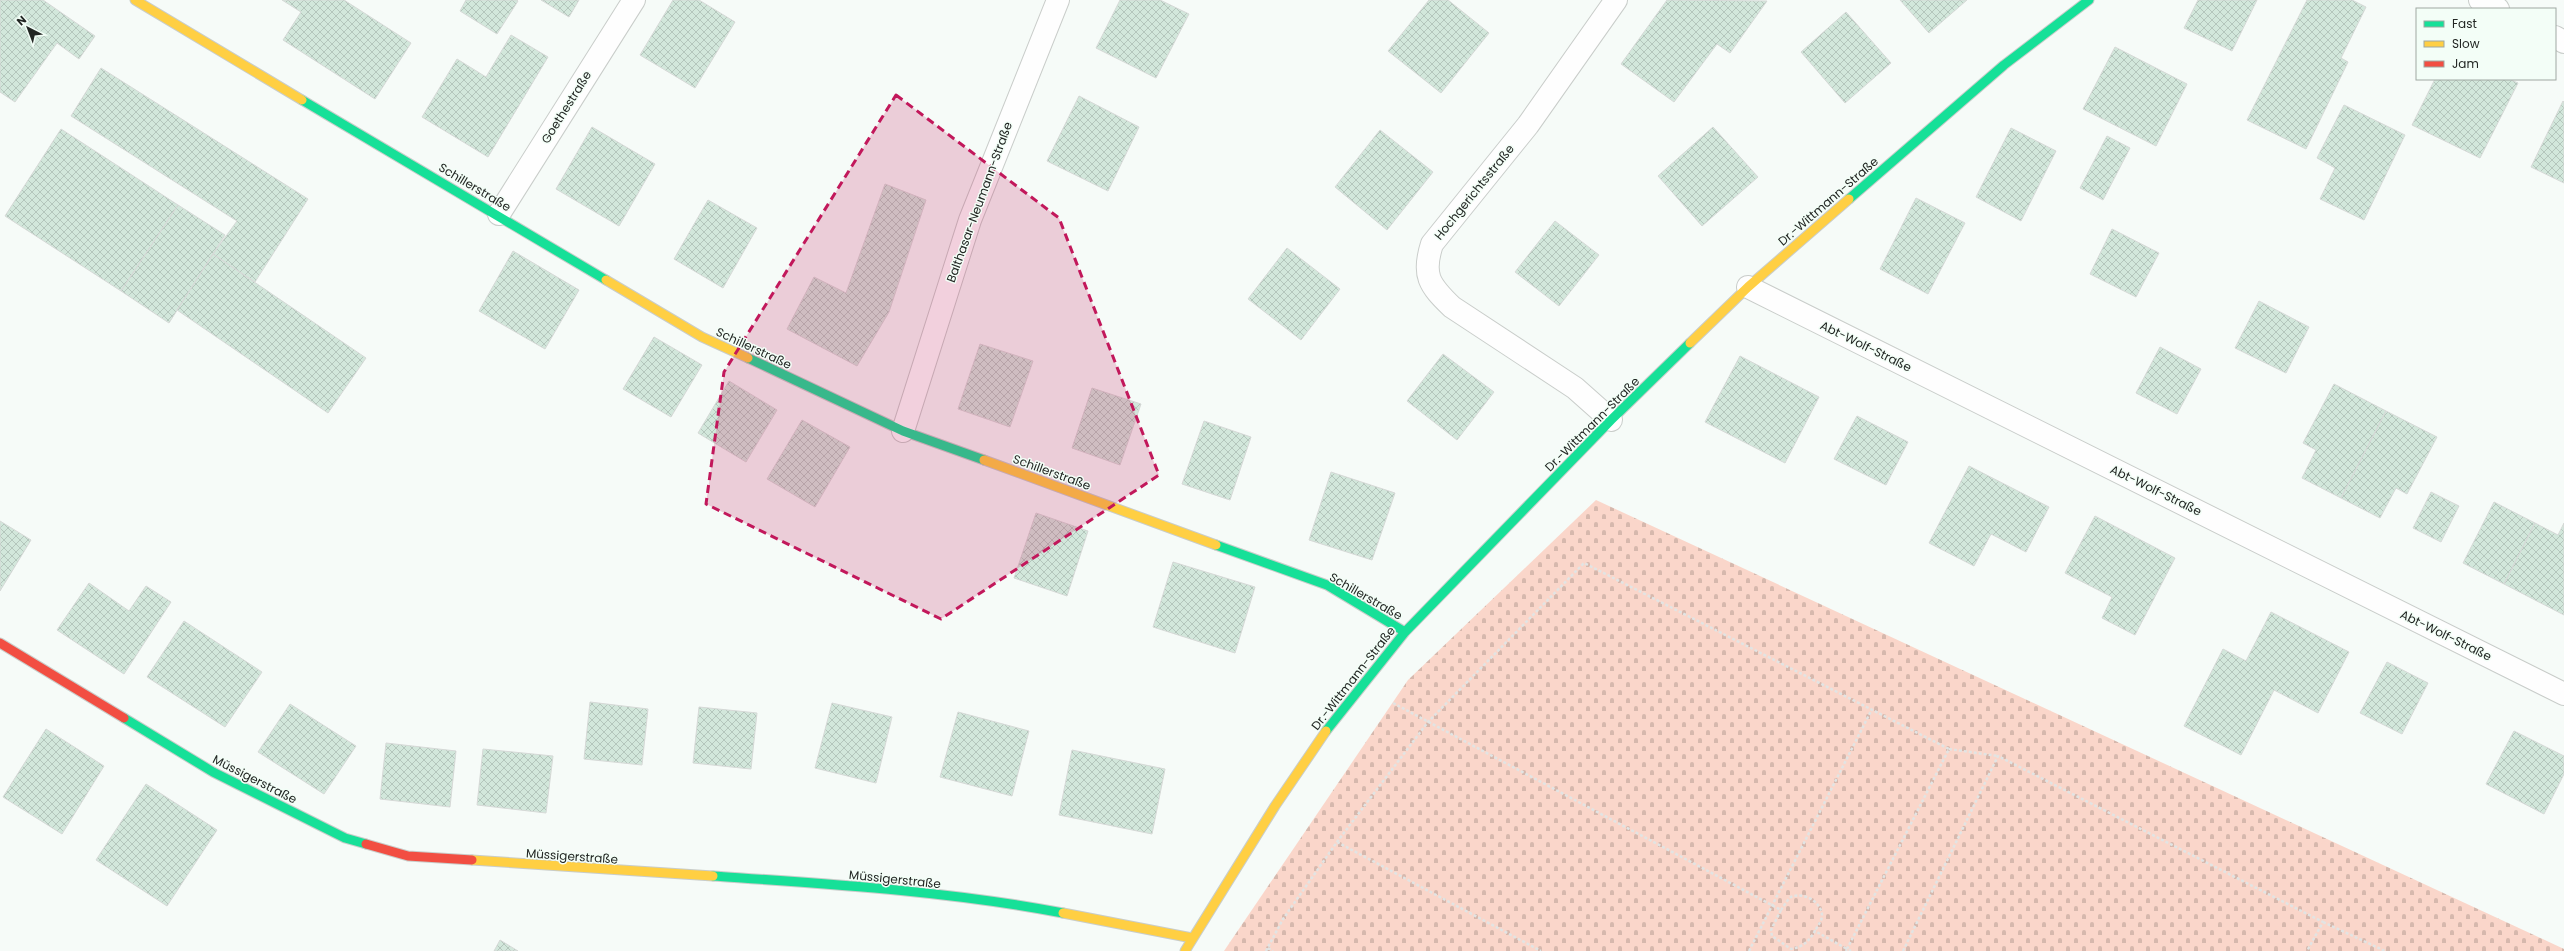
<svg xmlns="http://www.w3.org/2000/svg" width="2564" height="951" font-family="Poppins,sans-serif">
<defs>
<pattern id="cemetery-stones" width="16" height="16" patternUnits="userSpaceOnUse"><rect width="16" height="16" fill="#fad6ca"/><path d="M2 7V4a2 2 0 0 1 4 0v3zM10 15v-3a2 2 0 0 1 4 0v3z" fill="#d6b8ad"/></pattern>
<pattern id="building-cross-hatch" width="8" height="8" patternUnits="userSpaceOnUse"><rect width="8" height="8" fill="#d2e7db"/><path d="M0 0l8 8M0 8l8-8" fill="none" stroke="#b4c6bc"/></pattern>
</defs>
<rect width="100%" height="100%" fill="#f6fbf8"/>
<!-- cemetery -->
<path fill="url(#cemetery-stones)" d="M1596,500L2564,949V951H1224L1408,680Z"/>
<!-- building -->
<path fill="url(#building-cross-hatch)" stroke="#d6d9d7" d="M0,0H43L95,36L79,59L57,43L15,102L0,92Z
M282,0H344L411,43L375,99L283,40L301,12Z
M466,0H517L518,1L497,34L460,11Z
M541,0H579L569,17Z
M673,0H699L735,22L695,88L640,55Z
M1120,0H1160L1189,14L1156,78L1096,48Z
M1429,0H1448L1489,33L1441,93L1388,51Z
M1667,0L1767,1L1730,53L1717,44L1674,102L1621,64Z
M1900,0H1967L1929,33Z
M2198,0H2257L2232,51L2184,28Z
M2307,0H2352L2366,7L2341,58L2348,62L2306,149L2247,120Z
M1846,12L1891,63L1845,103L1801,52Z
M511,35L548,57L488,157L422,117L457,59L486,77Z
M2115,47L2187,84L2156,146L2083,109Z
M101,68L308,199L255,282L213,254L237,221L71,116Z
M2435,79H2509L2518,83L2480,158L2412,125Z
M1079,96L1139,127L1108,191L1047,161Z
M2563,101L2564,102V183L2531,167Z
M2344,105L2405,135L2364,220L2320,199L2335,168L2317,158Z
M592,127L655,164L619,226L556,189Z
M1713,127L1758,177L1702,226L1658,176Z
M2011,128L2056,151L2021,221L1976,197Z
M61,129L178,205L121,291L5,216Z
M1380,130L1433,172L1387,230L1335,187Z
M2107,136L2130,148L2103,200L2080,188Z
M885,184L926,200L889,312L857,366L787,329L814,277L846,293Z
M1916,198L1965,223L1928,294L1880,269Z
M708,200L757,228L723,288L674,259Z
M178,205L225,235L169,323L121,291Z
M1555,221L1599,255L1559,306L1515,272Z
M2112,229L2159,253L2136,297L2090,274Z
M1287,248L1340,289L1301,340L1248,299Z
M513,251L579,290L545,349L479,311Z
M213,254L366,358L328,413L177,310Z
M2259,301L2309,327L2286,373L2235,348Z
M654,337L702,365L671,417L623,389Z
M980,344L1033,361L1010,427L958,409Z
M2160,347L2201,369L2177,414L2136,393Z
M1443,354L1494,392L1457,440L1407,401Z
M1740,356L1819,397L1785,463L1705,422Z
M729,381L777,410L746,462L698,433Z
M2334,384L2386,411L2341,498L2302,478L2316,450L2303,443Z
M1092,388L1141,404L1120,465L1072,448Z
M2386,411L2437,437L2407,494L2396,488L2380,518L2341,498Z
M1857,416L1908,442L1886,485L1834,459Z
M802,420L850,447L815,507L767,479Z
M1204,421L1251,437L1230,500L1182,484Z
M1969,466L2049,507L2026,552L1991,534L1974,566L1929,543Z
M1331,472L1395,493L1372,560L1309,540Z
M2431,492L2459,506L2441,542L2413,528Z
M2494,502L2535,523L2504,584L2463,563Z
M1036,513L1088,531L1067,596L1014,578Z
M2095,516L2175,558L2135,635L2102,618L2112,597L2065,573Z
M0,521L31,540L0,591Z
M2535,523L2558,535L2564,523V615L2504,584Z
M1173,562L1255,587L1235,653L1153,627Z
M89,583L129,611L146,586L171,602L124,674L57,630Z
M2271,612L2349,652L2318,713L2274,690L2241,755L2184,726L2223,649L2246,661Z
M184,621L262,672L225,727L147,677Z
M2387,662L2428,683L2402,734L2360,713Z
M590,702L648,709L642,765L584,759Z
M832,703L892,717L876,783L815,768Z
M290,704L356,746L324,794L258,752Z
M699,707L757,713L751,769L693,763Z
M958,712L1029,731L1012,796L940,777Z
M46,729L104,766L62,834L3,797Z
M2514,731L2564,756V774L2544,814L2486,784Z
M386,743L456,751L450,807L380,799Z
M483,749L553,756L546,813L477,805Z
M1072,750L1165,769L1152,834L1059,815Z
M146,784L217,830L167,906L96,860Z
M500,940L518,951H494Z"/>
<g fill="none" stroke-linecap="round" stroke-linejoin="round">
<defs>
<path id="street" d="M2480,0L2498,9
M2555,37L2564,42
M499,214L634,0
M1748,287L2564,694
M1611,420L1575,388L1452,307C1429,285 1422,275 1432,244L1528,125L1616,0
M903,431L970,220L1058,0"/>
<path id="fast" d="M302,100L606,280
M1849,199L2004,65L2089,0
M748,358L903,431L984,460
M1216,545L1327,585L1405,632
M124,718L213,772L345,838L366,844
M1326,731L1405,632L1611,420L1690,343
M713,876C829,884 948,891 1063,913"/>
<path id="slow" d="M135,0L302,100
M606,280L702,337L748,358
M1690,343L1748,287L1849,199
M984,460L1216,545
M472,860L713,876
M1063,913L1192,938
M1185,951L1275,806L1326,731"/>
<path id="jam" d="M0,643L124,718
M366,844L408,856L472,860"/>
</defs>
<!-- street casing -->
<use href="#street" stroke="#c9cdca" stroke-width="24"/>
<!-- fast casing -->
<use href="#fast" stroke="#c9cdca" stroke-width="11"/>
<!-- slow casing -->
<use href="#slow" stroke="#c9cdca" stroke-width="11"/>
<!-- jam casing -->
<use href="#jam" stroke="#c9cdca" stroke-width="11"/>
<!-- path -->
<path stroke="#e2e4e3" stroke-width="2.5" stroke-dasharray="3 2" stroke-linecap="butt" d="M1393,703L1781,910L1771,930L1772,936L1791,949C1803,947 1809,941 1815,931L1847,949L1846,951
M1949,749L1998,756
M1337,842L1541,951
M1781,910C1784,906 1787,900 1791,897C1804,891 1823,903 1822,917C1821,922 1817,927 1815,931
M2323,922L2385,951
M1268,948L1273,951
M1266,951L1283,919L1337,842L1428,722L1584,563L1949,749L1847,949L1851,951
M1749,951L1871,711
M1903,951L1998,756L2323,922L2307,951"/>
<!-- street -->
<use href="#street" stroke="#fefefe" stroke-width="22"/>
<!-- fast -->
<use href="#fast" stroke="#16e098" stroke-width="9"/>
<!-- slow -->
<use href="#slow" stroke="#ffcf43" stroke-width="9"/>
<!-- jam -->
<use href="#jam" stroke="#f24e42" stroke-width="9"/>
</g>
<!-- marked area -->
<path fill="#c2185b" fill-opacity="0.2" stroke="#c2185b" stroke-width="3" stroke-dasharray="8 5" stroke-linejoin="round" d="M896,95L1059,218L1159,475L941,619L706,504L724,372Z"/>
<g text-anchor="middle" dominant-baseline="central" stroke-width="3" stroke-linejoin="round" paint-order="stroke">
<!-- street labels -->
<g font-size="12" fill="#222623" stroke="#f3fef7">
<text transform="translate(566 107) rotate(-58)">Goethestraße</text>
<text transform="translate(475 187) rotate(31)">Schillerstraße</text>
<text transform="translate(1474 192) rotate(-51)">Hochgerichtsstraße</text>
<text transform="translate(1828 201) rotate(-41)">Dr.-Wittmann-Straße</text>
<text transform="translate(979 202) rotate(-70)">Balthasar-Neumann-Straße</text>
<text transform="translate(1866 346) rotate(26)">Abt-Wolf-Straße</text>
<text transform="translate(754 348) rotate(25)">Schillerstraße</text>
<text transform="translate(1592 424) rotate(-45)">Dr.-Wittmann-Straße</text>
<text transform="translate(1052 472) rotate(20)">Schillerstraße</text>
<text transform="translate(2156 490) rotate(26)">Abt-Wolf-Straße</text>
<text transform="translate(1366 596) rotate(30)">Schillerstraße</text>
<text transform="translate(2446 635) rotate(26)">Abt-Wolf-Straße</text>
<text transform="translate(1353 678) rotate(-52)">Dr.-Wittmann-Straße</text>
<text transform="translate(255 779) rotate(27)">Müssigerstraße</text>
<text transform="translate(572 856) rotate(4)">Müssigerstraße</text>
<text transform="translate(895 879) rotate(6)">Müssigerstraße</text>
</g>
</g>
<!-- legend -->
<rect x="2416" y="8" width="140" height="72" fill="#f3fef7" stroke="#9fa8a2"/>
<rect x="2424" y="21" width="20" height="6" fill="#16e098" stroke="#9fa8a2"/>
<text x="2452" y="28" font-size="12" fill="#222623">Fast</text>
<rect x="2424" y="41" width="20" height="6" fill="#ffcf43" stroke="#9fa8a2"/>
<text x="2452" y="48" font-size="12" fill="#222623">Slow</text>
<rect x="2424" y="61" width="20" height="6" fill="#f24e42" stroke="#9fa8a2"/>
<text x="2452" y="68" font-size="12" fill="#222623">Jam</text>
<!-- north arrow -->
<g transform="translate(28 28) rotate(318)" stroke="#f3fef7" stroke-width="3" paint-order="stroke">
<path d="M0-3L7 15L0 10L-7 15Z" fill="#222623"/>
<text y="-6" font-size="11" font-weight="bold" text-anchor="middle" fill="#222623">N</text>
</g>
</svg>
